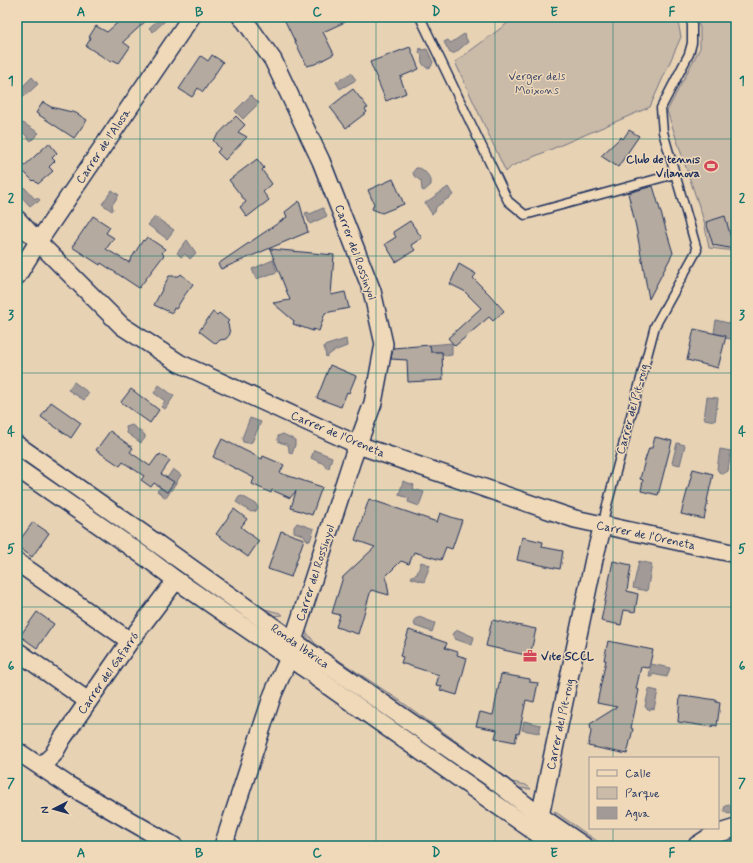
<svg xmlns="http://www.w3.org/2000/svg" width="753" height="863" viewBox="0 0 753 863" font-family="Mynerve,sans-serif">
<style>
.green{fill:#cabaa8;stroke:#727483}
.water{fill:#a19a96;stroke:#6b6f80}
.building{fill:#b4aa9f;stroke:#1b2f5e}
.lines{fill:none;stroke-linecap:round;stroke-linejoin:round}
.lane-casing{stroke:#1b2f5e;stroke-width:11}
.street-casing{stroke:#1b2f5e;stroke-width:20}
.lane{stroke:#f0d9b8;stroke-width:8}
.street{stroke:#f0d9b8;stroke-width:17}
.grid{fill:none;stroke:#0f766e;stroke-width:1;stroke-opacity:0.55}
.labels{text-anchor:middle;stroke-width:3;stroke-linejoin:round;paint-order:stroke}
.park-label{font-size:12px;fill:#354469;stroke:#f0d9b8}
.street-label{font-size:12px;fill:#1b2f5e;stroke:#f0d9b8}
.poi-label{font-size:12px;font-weight:bold;fill:#1b2f5e;stroke:#f0d9b8;text-anchor:end}
.neatline{fill:none;stroke:#0f766e;stroke-width:1.5}
.grid-label{font-size:13px;text-anchor:middle;font-weight:bold;fill:#0f766e}
</style>
<rect width="100%" height="100%" fill="#e7d2b4"/>
<filter id="ink" filterUnits="userSpaceOnUse"><feTurbulence type="fractalNoise" baseFrequency=".025" numOctaves="2"/><feDisplacementMap in="SourceGraphic" scale="8" xChannelSelector="R" yChannelSelector="G"/><feConvolveMatrix kernelMatrix="1 2 1 2 8 2 1 2 1" color-interpolation-filters="sRGB"/></filter>
<g filter="url(#ink)">
<g class="green">
<path d="M516 17H677L681 37 650 107 512 166 506 172 455 62Z"/>
<path d="M696 17H736V251L709 248 704 221 667 111 700 48V28Z"/>
<path d="M17 433 161 535 157 538 17 438Z"/>
<path d="M17 456 149 549 147 552 17 460Z"/>
<path d="M170 542 265 609 280 613 283 615 274 616 266 613 168 545Z"/>
<path d="M305 630 314 642 327 653 325 656C316 648 307 643 305 630Z"/>
<path d="M337 659 399 700 492 767 489 770 335 662Z"/>
<path d="M329 673 482 781 480 784 326 677Z"/>
<path d="M502 774 512 782 526 785 531 789 515 788 500 777Z"/>
<path d="M554 811 604 846H597L556 816Z"/>
</g>
<g class="water">
<path d="M161 17H169L153 32 149 28Z"/>
<path d="M464 34 468 42 455 53H450L444 42 448 40 451 43Z"/>
<path d="M420 48 422 50 427 49 433 62 431 67 427 68C421 64 421 60 422 55L419 53Z"/>
<path d="M351 73 356 80 340 89 336 82Z"/>
<path d="M32 77 38 84 25 96 20 95 19 90Z"/>
<path d="M251 95 259 103 243 119 235 111Z"/>
<path d="M23 123 39 133 31 141 18 127Z"/>
<path d="M416 168C423 167 428 175 431 180V185L424 191 422 190 421 181 414 176 413 172Z"/>
<path d="M24 187 35 199 37 197 40 200 37 203 35 202 30 206 18 193Z"/>
<path d="M448 187 453 195 436 207 435 212 432 214 425 203Z"/>
<path d="M112 190 119 195 112 205 113 209 112 211 102 204Z"/>
<path d="M323 208 327 216 310 224 305 213 308 212 310 214Z"/>
<path d="M155 217 174 230 167 239 148 225Z"/>
<path d="M187 240 196 253 190 259 185 254 181 257 177 253Z"/>
<path d="M273 260 277 272 256 279 252 269Z"/>
<path d="M716 320 736 325V340L725 338V336L714 333Z"/>
<path d="M346 339 347 346 334 351 326 357 324 346Z"/>
<path d="M452 343V355L445 356 444 354H442V352H431L430 345Z"/>
<path d="M74 382 89 393 84 400 68 390Z"/>
<path d="M159 385 174 396 165 409 161 407 165 401 154 393Z"/>
<path d="M707 397 718 398 715 421 704 419Z"/>
<path d="M250 418 261 422 252 442 248 443 243 442 242 438Z"/>
<path d="M132 425 145 435V438L141 443 127 433 126 427Z"/>
<path d="M283 434 295 440V445L292 454 289 452C289 440 284 446 278 441V436Z"/>
<path d="M677 443 685 445 680 465 672 463Z"/>
<path d="M720 449 731 451 728 471 723 474 719 472 717 469Z"/>
<path d="M314 450 332 457 329 468H326L324 464 311 458Z"/>
<path d="M173 469 181 475 166 498 157 491 160 488 167 492 173 483 167 478Z"/>
<path d="M403 481 414 485 413 489 424 492 419 506 408 502 409 498 399 495Z"/>
<path d="M242 496 256 504 258 508 256 511 251 512 236 502 239 497Z"/>
<path d="M297 523 314 529 310 541 307 540 303 535 294 532V527Z"/>
<path d="M639 561 652 564 647 591 633 588Z"/>
<path d="M421 562 430 565 424 582 411 578 412 576 417 574Z"/>
<path d="M419 617 435 623 432 632 415 626 414 620Z"/>
<path d="M458 630 474 637 472 645 455 639 452 634Z"/>
<path d="M651 664 670 668 667 677 652 674V677H649Z"/>
<path d="M649 689 658 691 654 709 652 708 650 710 645 707Z"/>
<path d="M524 721 541 725 539 733 522 730Z"/>
<path d="M736 798V811L730 814 726 813 724 810 725 806 732 804Z"/>
</g>
<g class="building">
<path d="M124 17H150L123 42 130 47 119 63 113 60 111 62 86 46 91 38 89 37 96 26 107 32Z"/>
<path d="M283 17H356L323 32 334 54 315 64 307 66Z"/>
<path d="M410 47 419 69 400 77 406 93 386 101 370 62Z"/>
<path d="M212 55 223 62 203 92 198 88 192 97 179 89 201 56 208 61Z"/>
<path d="M353 89 368 108 365 109 367 112 346 128 330 107Z"/>
<path d="M43 102 51 107 76 113 87 120 74 138 36 113Z"/>
<path d="M236 116 245 125 238 132 247 137 225 160 217 152 220 149 213 140Z"/>
<path d="M629 130 639 136 618 167 601 156 621 137 623 139Z"/>
<path d="M49 143 57 153 52 158 55 161 49 167 53 171 38 184 34 180 33 181 21 169Z"/>
<path d="M257 159 264 168 262 170 272 184 263 192 269 200 247 217 240 207 246 202 229 180Z"/>
<path d="M393 179 404 204 382 213 372 209 374 204 368 190Z"/>
<path d="M653 186 673 253 649 299 636 227 628 193Z"/>
<path d="M299 201 308 232 221 269 218 264 287 217 285 212Z"/>
<path d="M93 216 110 227 106 233 114 238 106 249 128 262H129L143 240 144 241 147 237 165 249 162 253 164 255 139 288 101 263 100 265 72 247Z"/>
<path d="M725 216 734 249 713 245 706 222Z"/>
<path d="M410 221 422 238 411 245 415 250 396 262 385 244 396 237 393 232Z"/>
<path d="M270 249 334 255 331 295 345 292 349 308 325 313 319 331 313 329V331L293 324 294 321 273 303 290 300Z"/>
<path d="M459 264 476 274 473 278 489 294 504 311 493 321 489 317 455 346 448 338 481 308 464 291 450 284Z"/>
<path d="M181 274 193 284 184 296 176 309 174 308 172 313 154 305 169 276H179Z"/>
<path d="M213 312 217 315 219 313 229 321 227 323 228 324 230 334 226 339 220 340 216 344 199 331Z"/>
<path d="M694 329 726 336 718 368 687 360Z"/>
<path d="M430 345 431 352H442L443 380 408 382 407 360 391 359 393 348Z"/>
<path d="M330 365 356 376 349 393 347 392 341 407 317 398Z"/>
<path d="M131 389 159 410 150 423 121 402Z"/>
<path d="M51 402 81 423 71 438 41 417Z"/>
<path d="M110 431 133 448 130 452 150 466 158 455 159 456 160 454 170 461 161 474 174 482 167 492 154 483 151 487 141 480 144 476 123 462 120 466 96 450Z"/>
<path d="M655 437 672 441 658 495 641 491 643 480 640 479 645 460 649 448H652Z"/>
<path d="M222 439 262 459 263 456 284 465 280 473 322 487 312 515 291 508 296 491 290 498 272 490 271 493 252 484 254 478 213 457Z"/>
<path d="M693 469 713 474 707 501H708L704 519 681 514Z"/>
<path d="M369 499 437 522 440 513 454 518 462 520 452 549 446 547 441 560 414 552 409 564 401 561 386 576 389 595 371 590 358 634 336 627 340 615 332 613 343 577 375 547 355 540Z"/>
<path d="M234 509 247 519 241 527 259 541 248 557 216 534Z"/>
<path d="M33 522 49 533 32 557 17 546V544Z"/>
<path d="M281 531 304 539 291 577 268 569Z"/>
<path d="M522 537 543 542 542 547 563 551 560 569 517 560Z"/>
<path d="M613 561 631 565 627 591 638 594 635 612 624 610 621 625 601 621Z"/>
<path d="M37 612 54 624 37 648 20 636Z"/>
<path d="M492 620 536 629 530 656 486 646Z"/>
<path d="M409 630 447 643 445 648 458 652 457 655 467 658 457 695 440 690 442 686 436 685 439 675 401 663 403 657 400 656Z"/>
<path d="M608 641 653 650 649 668 641 667 636 689 639 690 631 728 633 729 627 754 588 746 591 732 590 724 617 707 597 703 606 660H604Z"/>
<path d="M501 674 530 679V682L538 683 534 702 526 700 519 734 517 733 515 742 495 738 497 730 476 726 480 712 493 715Z"/>
<path d="M680 696 690 697V696L716 700V702L720 703 717 726 713 725 712 727 678 722Z"/>
</g>
<g class="lines">
<g class="lane-casing">
<g id="lane">
<path d="M420 17 508 201 525 215 675 174"/>
<path d="M603 525 606 509 655 326 697 250 663 132 661 108 689 54 692 43V25L690 17"/>
</g>
</g>
<g class="street-casing">
<g id="street">
<path d="M241 17 245 21 273 60 321 161 372 291 384 344 373 403 352 460 293 641"/>
<path d="M17 219 38 242 122 326 179 363 358 445 575 519 736 554"/>
<path d="M17 276 38 242 191 17"/>
<path d="M17 445 159 545 293 641 491 778 540 816 584 846"/>
<path d="M17 468 148 559 176 580 313 674 317 678 555 846"/>
<path d="M17 562 130 641"/>
<path d="M17 651 88 701"/>
<path d="M17 751 68 785 174 846"/>
<path d="M41 766 53 755 62 739 130 641 176 580"/>
<path d="M540 816 594 559 603 525"/>
<path d="M223 846 273 694 289 658"/>
<path d="M696 846 713 835 736 828"/>
</g>
</g>
<use href="#lane" class="lane"/>
<use href="#street" class="street"/>
</g>
</g>
<path class="grid" d="M140 17V846M258 17V846M376 17V846M495 17V846M613 17V758M17 139H736M17 256H736M17 373H736M17 490H736M17 607H736M17 724H736M613 828V846"/>
<defs>
<g id="stadium-bare" transform="scale(1.08)"><path d="M0-5a6.5 5 0 1 0 0 10a6.5 5 0 1 0 0-10ZM-3.5-1.8h7v3.6h-7Z" fill="#d1495b" stroke="#f0d9b8" stroke-width="2.5" paint-order="stroke"/></g>
<g id="office-bare" transform="scale(1.08)"><path d="M-6-3h4V-5.5h4V-3h4V5H-6ZM-1-4.5V-3h2v-1.5ZM-6 0V1H6V0Z" fill="#d1495b" stroke="#f0d9b8" stroke-width="2.5" paint-order="stroke"/></g>
</defs>
<g fill-rule="evenodd">
<use href="#stadium-bare" x="711" y="166"/>
<use href="#office-bare" x="530" y="656"/>
</g>
<g class="labels">
<g class="park-label">
<text x="537" y="80">Verger dels<tspan x="537" dy="14">Moixons</tspan></text>
</g>
<g class="street-label">
<text transform="translate(103 146) rotate(-56)" y="4">Carrer de l'Alosa</text>
<text transform="translate(356 252) rotate(70)" y="4">Carrer del Rossinyol</text>
<text transform="translate(632 409) rotate(-75)" y="4">Carrer del Pit-roig</text>
<text transform="translate(338 434) rotate(23)" y="4">Carrer de l'Oreneta</text>
<text transform="translate(646 535) rotate(12)" y="4">Carrer de l'Oreneta</text>
<text transform="translate(315 573) rotate(-72)" y="4">Carrer del Rossinyol</text>
<text transform="translate(300 646) rotate(35)" y="4">Ronda Ibèrica</text>
<text transform="translate(108 673) rotate(-55)" y="4">Carrer del Gafarró</text>
<text transform="translate(560 724) rotate(-78)" y="4">Carrer del Pit-roig</text>
</g>
<g class="poi-label">
<text x="700" y="163">Club de tennis<tspan x="700" dy="14">Vilanova</tspan></text>
<text x="541" y="660" text-anchor="start">Vite SCCL</text>
</g>
</g>
<rect width="753" height="863" fill="none" stroke="#f0d9b8" stroke-width="44"/>
<rect x="589" y="757" width="130" height="72" fill="#f0d9b8" stroke="#9b9594"/>
<rect x="597" y="770" width="20" height="6" fill="#f0d9b8" stroke="#9b9594"/>
<text x="625" y="777" font-size="12" fill="#1b2f5e">Calle</text>
<rect x="597" y="787" width="20" height="12" fill="#cabaa8" stroke="#9b9594"/>
<text x="625" y="797" font-size="12" fill="#1b2f5e">Parque</text>
<rect x="597" y="807" width="20" height="12" fill="#a19a96" stroke="#9b9594"/>
<text x="625" y="817" font-size="12" fill="#1b2f5e">Agua</text>
<g transform="translate(54 809) rotate(264)" stroke="#f0d9b8" stroke-width="3" paint-order="stroke">
<path d="M0-3L7 15L0 10L-7 15Z" fill="#1b2f5e"/>
<text y="-6" font-size="11" font-weight="bold" text-anchor="middle" fill="#1b2f5e">N</text>
</g>
<rect x="22" y="22" width="709" height="819" class="neatline"/>
<g class="grid-label">
<text x="81" y="16">A</text>
<text x="199" y="16">B</text>
<text x="317" y="16">C</text>
<text x="436" y="16">D</text>
<text x="554" y="16">E</text>
<text x="672" y="16">F</text>
<text x="11" y="85">1</text>
<text x="742" y="85">1</text>
<text x="11" y="202">2</text>
<text x="742" y="202">2</text>
<text x="11" y="319">3</text>
<text x="742" y="319">3</text>
<text x="11" y="436">4</text>
<text x="742" y="436">4</text>
<text x="11" y="553">5</text>
<text x="742" y="553">5</text>
<text x="11" y="670">6</text>
<text x="742" y="670">6</text>
<text x="11" y="787">7</text>
<text x="742" y="787">7</text>
<text x="81" y="857">A</text>
<text x="199" y="857">B</text>
<text x="317" y="857">C</text>
<text x="436" y="857">D</text>
<text x="554" y="857">E</text>
<text x="672" y="857">F</text>
</g>
</svg>
